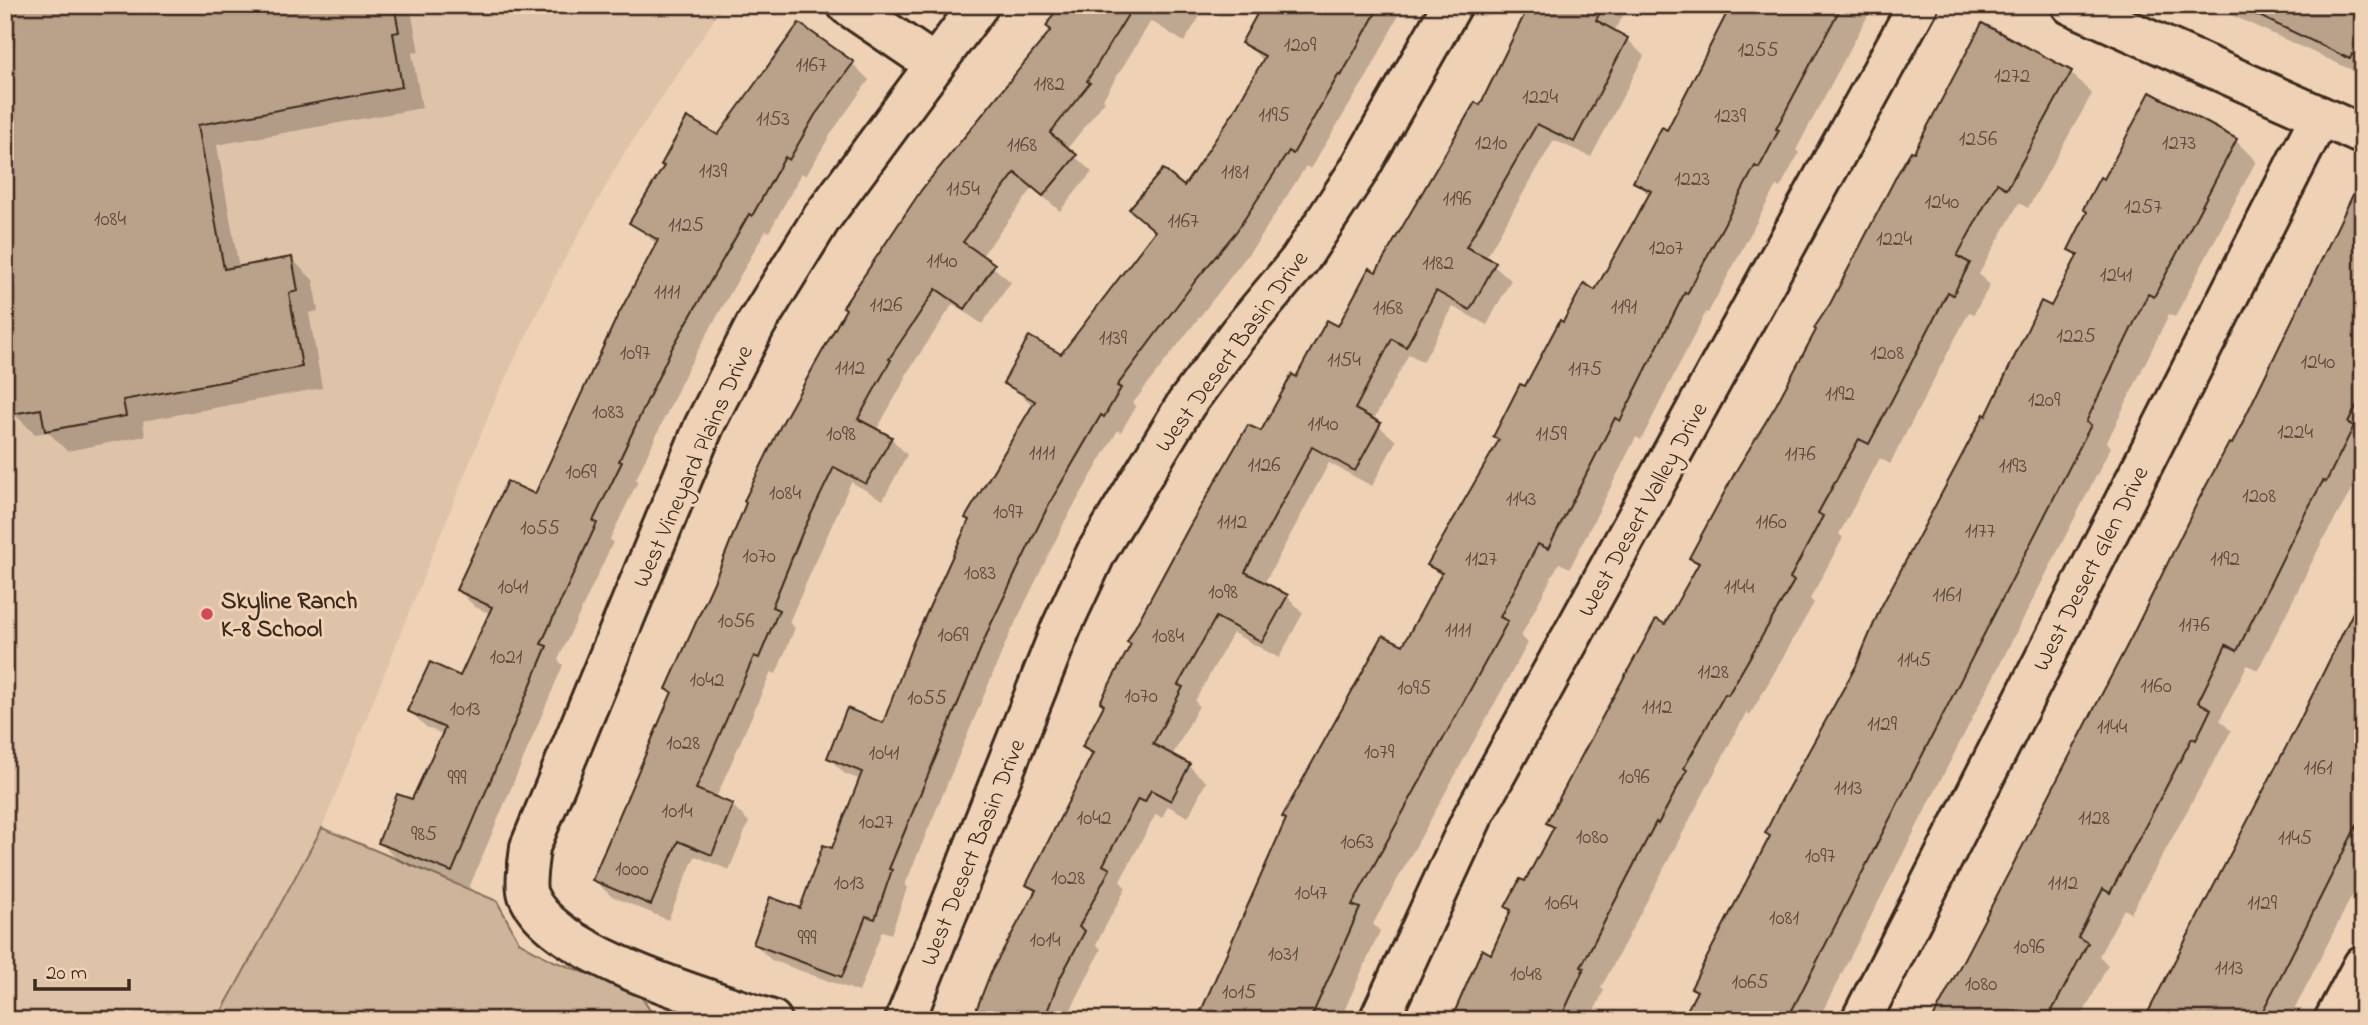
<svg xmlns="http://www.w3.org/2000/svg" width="2368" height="1025" viewBox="0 0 2368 1025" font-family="'Indie Flower',sans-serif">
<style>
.built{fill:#dfc3a9}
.green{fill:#ceb49a;stroke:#846f5c;stroke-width:2}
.shadow{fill:#0003}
.building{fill:#baa18a;stroke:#3b2a1e;stroke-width:2}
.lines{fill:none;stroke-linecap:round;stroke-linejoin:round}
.minor-casing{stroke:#3b2a1e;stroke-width:44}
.minor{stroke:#efd2b6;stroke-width:38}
.poi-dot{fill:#d1495b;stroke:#efd2b6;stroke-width:2.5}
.labels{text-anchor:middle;stroke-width:6;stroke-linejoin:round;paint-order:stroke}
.number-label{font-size:21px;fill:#5b4839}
.street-label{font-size:24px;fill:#3b2a1e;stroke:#efd2b6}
.poi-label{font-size:24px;font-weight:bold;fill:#3b2a1e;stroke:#efd2b6;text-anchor:start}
</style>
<rect width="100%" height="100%" fill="#efd2b6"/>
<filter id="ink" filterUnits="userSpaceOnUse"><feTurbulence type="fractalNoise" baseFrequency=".0143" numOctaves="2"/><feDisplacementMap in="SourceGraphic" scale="14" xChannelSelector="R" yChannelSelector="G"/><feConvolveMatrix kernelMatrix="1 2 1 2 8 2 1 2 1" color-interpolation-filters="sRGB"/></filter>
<g filter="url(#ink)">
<path class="built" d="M5 5H724L625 152 557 273 495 400 322 828 217 1020H5Z"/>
<path class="green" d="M322 828 497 901 519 942 551 960 639 993 653 1015 652 1020H217Z"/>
<g class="shadow">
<path d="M5 5H410L419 52 412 53 422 108 217 145 239 268 292 259 313 280 318 311 309 313 322 388 143 421 145 436 67 451 48 432 35 434 14 414Z"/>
<path d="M1061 5H1207L1184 42 1151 21 1103 99 1105 101 1067 149 1092 172 1060 211 1033 188 981 257 1011 282 982 324 953 304 905 376 906 378 876 431 891 438 907 455 883 500 851 482 789 622 795 628 776 674 771 672 716 798 732 805 749 822 729 870 695 856 668 920 611 896 594 880 673 693 668 688 1053 31Z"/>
<path d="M1304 5H1404L1369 73 1310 169 1306 166 1256 244 1133 403 1136 406 1121 432 1118 430 1065 521 1007 640 905 885 907 888 891 934 882 931 859 992 771 960 755 944 801 911 833 850 861 780 845 774 829 758 884 725 1034 406 1005 382 1062 357 1156 233 1131 209 1185 189 1234 114 1264 61 1243 42Z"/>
<path d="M1531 5H1629L1614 32 1627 39 1644 56 1591 157 1554 140 1485 259 1511 280 1487 325 1453 307 1423 362 1409 354 1373 421 1396 441 1372 486 1329 463 1264 584 1287 596 1303 613 1279 658 1233 633 1195 701 1199 706 1172 756 1189 766 1206 782 1188 817 1168 806 1162 818 1156 814 1120 881 1126 888 1096 944 1101 949 1066 1020H984L977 1013 1036 893 1028 885 1094 757 1084 747 1261 434 1297 379 1377 274 1481 108Z"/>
<path d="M1733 5 1873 6 1796 150 1799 153 1780 188 1776 186 1708 313 1706 312 1641 440 1636 437 1570 568 1559 563 1521 636 1528 643 1373 924 1380 931 1340 1020H1199L1442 577 1429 565 1500 442 1495 436 1564 325 1596 292 1650 196 1635 181 1668 132Z"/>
<path d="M2209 5H2363V75Z"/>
<path d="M1983 25 2071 73 2092 94 2028 208 2019 203 1979 274 1990 285 1974 314 1969 312 1890 464 1880 458 1839 534 1843 538 1810 599 1814 603 1750 715 1746 713 1601 988 1604 990 1590 1020H1453L1492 956 1513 912 1507 906 1525 884 1555 829 1548 823 1699 566 1691 558 1915 155Z"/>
<path d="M852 63 869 80 832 132 806 176 802 173 769 232 766 230 688 368 636 479 638 481 610 539 613 542 558 660 563 665 469 888 397 860 380 842 412 801 444 735 426 727 409 710 461 679 491 614 475 607 458 590 535 496 658 245 632 223 719 137Z"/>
<path d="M2236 141 2256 161 2175 317 2169 314 2107 442 2111 447 1818 1020H1684L1772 838 1767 833 1987 418 2052 308 2078 257 2070 249 2105 181Z"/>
<path d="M2363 190V470L2322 542 2258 670 2247 665 2220 720 2231 731 2131 913 2124 909 2099 956 2108 965 2080 1020H1938Z"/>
<path d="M2363 596V874L2289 1020H2147Z"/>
</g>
<g class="building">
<path d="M5 5H394L399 32 393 33 402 87 198 125 224 269 292 257 298 291 289 293 302 367 123 400 126 416 45 431 41 409 12 414 5 376Z"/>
<path d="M1059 5H1134L1087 81 1090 83 1050 133 1077 155 1043 196 1015 173 963 242 995 264 965 309 936 289 889 359 891 360 858 419 892 437 866 484 834 467 803 531 772 607 779 610 759 658 754 656 696 789 733 804 712 855 678 841 651 905 592 880 672 692 666 689 714 582 746 503 744 501 781 425 846 309 843 307 922 189 1051 30 1046 26Z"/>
<path d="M1262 5H1380L1341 76 1339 74 1293 154 1289 151 1236 232 1196 280 1117 386 1121 388 1104 417 1101 415 1049 504 991 624 889 869 892 870 875 919 866 916 842 977 753 944 770 897 800 908 823 845 832 848 862 772 827 758 847 708 883 723 913 643 969 520 965 518 1035 401 1003 383 1029 336 1061 354 1155 231 1129 209 1163 169 1184 186 1233 113 1265 56 1241 43Z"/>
<path d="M1529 5H1604L1596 20 1628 38 1574 142 1537 124 1466 247 1496 262 1470 310 1436 291 1406 347 1392 339 1355 409 1381 423 1355 471 1312 447 1245 572 1288 595 1262 642 1216 617 1178 685 1183 687 1153 744 1190 764 1171 801 1151 790 1145 802 1138 799 1103 865 1110 869 1079 927 1085 931 1059 980 1044 1020H992L975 1013 991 972 1036 890 1026 885 1093 753 1082 747 1104 705 1100 702 1131 644 1127 642 1189 527 1248 425 1261 431 1292 374 1296 377 1327 320 1338 326 1369 268 1376 272 1475 102 1480 105Z"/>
<path d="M1731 5H1842L1776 129 1779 130 1759 168 1755 166 1687 294 1685 292 1620 421 1615 418 1548 549 1538 544 1500 617 1508 621 1352 905 1360 908 1310 1020H1197L1286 819 1282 817 1383 635 1403 645 1442 573 1427 565 1499 440 1493 437 1520 384 1525 386 1560 320 1563 322 1584 283 1595 290 1651 191 1633 182 1662 127 1667 130Z"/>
<path d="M2236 5H2363V59L2352 54 2350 59Z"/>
<path d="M799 23 854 62 815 115 789 160 785 157 752 216 749 214 671 350 619 461 622 462 593 521 597 523 541 644 547 646 452 872 378 843 397 794 412 799 445 728 407 711 430 662 460 676 492 607 456 590 507 481 535 494 616 319 658 240 629 223 664 166 661 165 687 117 718 135Z"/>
<path d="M1982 23 2072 71 2007 189 1997 183 1957 256 1970 263 1953 295 1948 292 1869 444 1859 439 1818 513 1823 516 1790 578 1794 581 1728 695 1725 694 1684 768 1687 770 1658 824 1656 822 1581 967 1584 968 1560 1020H1451L1482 949 1491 954 1511 910 1505 907 1520 879 1525 881 1554 827 1546 823 1605 712 1656 619 1665 624 1699 563 1689 558 1737 469 1776 405 1816 330 1814 328 1830 304 1898 173 1911 151 1914 152Z"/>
<path d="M2150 92 2237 139 2154 297 2148 294 2086 422 2091 425 1787 1020H1682L1697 991 1691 988 1770 836 1765 833 1781 801 1856 666 1880 609 1984 414 1986 416 2041 301 2051 306 2078 254 2068 250 2087 212 2083 209 2100 177 2104 179Z"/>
<path d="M2363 174V393L2348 423 2354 426 2326 482 2323 481 2301 521 2237 651 2226 645 2198 702 2211 709 2196 740 2192 738 2110 893 2103 889 2078 937 2088 943 2047 1020H1932L2131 638 2199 499 2229 443 2232 444Z"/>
<path d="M2363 592V813L2288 962 2258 1020H2144L2298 724Z"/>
</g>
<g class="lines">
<g class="minor-casing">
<g id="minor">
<path d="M847 5 934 64"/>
<path d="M2071 5 2363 135"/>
<path d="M772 1020C712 1000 552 956 528 895 524 883 529 860 530 847L704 426 756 324 821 219 979 5"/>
<path d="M905 1020 1061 628 1096 553 1186 404 1238 334 1299 261 1358 171 1452 5"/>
<path d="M1379 1020 1473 816 1918 5"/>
<path d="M1861 1020 2320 116"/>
<path d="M2334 1020 2363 965"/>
</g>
</g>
<use href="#minor" class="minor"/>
</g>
</g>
<circle class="poi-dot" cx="207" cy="614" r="7"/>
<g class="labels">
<g class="number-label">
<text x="1300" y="51">1209</text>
<text x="1758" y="56">1255</text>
<text x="811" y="71">1167</text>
<text x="2012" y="82">1272</text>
<text x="1049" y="90">1182</text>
<text x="1540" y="103">1224</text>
<text x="1274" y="121">1195</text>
<text x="1730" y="122">1239</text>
<text x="773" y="125">1153</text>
<text x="1978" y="145">1256</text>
<text x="1491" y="149">1210</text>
<text x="2179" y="149">1273</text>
<text x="1022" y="151">1168</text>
<text x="713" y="177">1139</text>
<text x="1235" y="178">1181</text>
<text x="1692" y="185">1223</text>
<text x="963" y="195">1154</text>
<text x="1457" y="205">1196</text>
<text x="1942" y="208">1240</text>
<text x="2143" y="213">1257</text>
<text x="110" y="225">1084</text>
<text x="1183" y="227">1167</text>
<text x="686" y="231">1125</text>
<text x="1894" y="245">1224</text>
<text x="1666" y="254">1207</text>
<text x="942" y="267">1140</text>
<text x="1438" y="269">1182</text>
<text x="2116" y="281">1241</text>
<text x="667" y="298">1111</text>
<text x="886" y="311">1126</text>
<text x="1624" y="313">1191</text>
<text x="1388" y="314">1168</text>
<text x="2076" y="342">1225</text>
<text x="1113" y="344">1139</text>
<text x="635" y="359">1097</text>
<text x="1887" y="359">1208</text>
<text x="1344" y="366">1154</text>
<text x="2318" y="368">1240</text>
<text x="850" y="374">1112</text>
<text x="1585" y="375">1175</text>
<text x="1840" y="400">1192</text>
<text x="2044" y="406">1209</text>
<text x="608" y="418">1083</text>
<text x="1323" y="430">1140</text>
<text x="2295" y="438">1224</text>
<text x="841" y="440">1098</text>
<text x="1551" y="440">1159</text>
<text x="1042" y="459">1111</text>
<text x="1800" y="460">1176</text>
<text x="1264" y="471">1126</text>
<text x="2013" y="472">1193</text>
<text x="581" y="478">1069</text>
<text x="785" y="499">1084</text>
<text x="2259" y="502">1208</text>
<text x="1521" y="505">1143</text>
<text x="1008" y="518">1097</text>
<text x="1232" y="528">1112</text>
<text x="1771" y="528">1160</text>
<text x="540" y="534">1055</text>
<text x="1980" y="537">1177</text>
<text x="759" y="562">1070</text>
<text x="1481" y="565">1127</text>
<text x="2225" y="565">1192</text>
<text x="980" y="579">1083</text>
<text x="513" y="593">1041</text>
<text x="1739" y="593">1144</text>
<text x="1223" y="598">1098</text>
<text x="1947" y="601">1161</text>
<text x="736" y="627">1056</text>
<text x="2194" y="631">1176</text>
<text x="1458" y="636">1111</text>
<text x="953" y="641">1069</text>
<text x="1168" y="642">1084</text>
<text x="506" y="663">1021</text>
<text x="1914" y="666">1145</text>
<text x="1713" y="678">1128</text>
<text x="707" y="686">1042</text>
<text x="2156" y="692">1160</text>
<text x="1414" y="694">1095</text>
<text x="1141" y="702">1070</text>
<text x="927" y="704">1055</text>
<text x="1657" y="713">1112</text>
<text x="465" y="715">1013</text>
<text x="1882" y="730">1129</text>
<text x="2112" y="733">1144</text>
<text x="683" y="749">1028</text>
<text x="1379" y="758">1079</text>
<text x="884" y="759">1041</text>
<text x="2318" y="774">1161</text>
<text x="1634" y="783">1096</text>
<text x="457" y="784">999</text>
<text x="1848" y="794">1113</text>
<text x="677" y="817">1014</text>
<text x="1094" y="824">1042</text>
<text x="2094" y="824">1128</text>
<text x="876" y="828">1027</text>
<text x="424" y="840">985</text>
<text x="1592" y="843">1080</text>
<text x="2295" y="844">1145</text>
<text x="1357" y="848">1063</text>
<text x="1820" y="862">1097</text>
<text x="632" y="875">1000</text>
<text x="1068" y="884">1028</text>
<text x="849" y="889">1013</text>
<text x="2063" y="889">1112</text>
<text x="1311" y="899">1047</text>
<text x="1561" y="909">1064</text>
<text x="2262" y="909">1129</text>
<text x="1784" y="924">1081</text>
<text x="807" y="944">999</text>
<text x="1045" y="946">1014</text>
<text x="2029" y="953">1096</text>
<text x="1283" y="960">1031</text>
<text x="2229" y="974">1113</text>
<text x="1526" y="980">1048</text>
<text x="1750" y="988">1065</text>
<text x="1981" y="990">1080</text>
<text x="1239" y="998">1015</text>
</g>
<g class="street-label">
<text transform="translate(1231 351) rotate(-54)" y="8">West Desert Basin Drive</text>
<text transform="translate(692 466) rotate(-66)" y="8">West Vineyard Plains Drive</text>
<text transform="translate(1642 509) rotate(-61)" y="8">West Desert Valley Drive</text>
<text transform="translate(2090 568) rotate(-63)" y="8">West Desert Glen Drive</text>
<text transform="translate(972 852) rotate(-68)" y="8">West Desert Basin Drive</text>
</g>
<g class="poi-label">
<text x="221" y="608">Skyline Ranch<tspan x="221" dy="28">K-8 School</tspan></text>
</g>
</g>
<rect width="2368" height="1025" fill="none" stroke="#efd2b6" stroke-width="28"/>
<rect x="14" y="14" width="2340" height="997" fill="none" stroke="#3b2a1e" stroke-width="2.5" filter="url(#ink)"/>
<path d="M35 979v10h94v-10" fill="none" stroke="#3b2a1e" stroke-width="3.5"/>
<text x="46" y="979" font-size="21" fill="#3b2a1e" stroke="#efd2b6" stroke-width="5" paint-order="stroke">20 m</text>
</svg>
